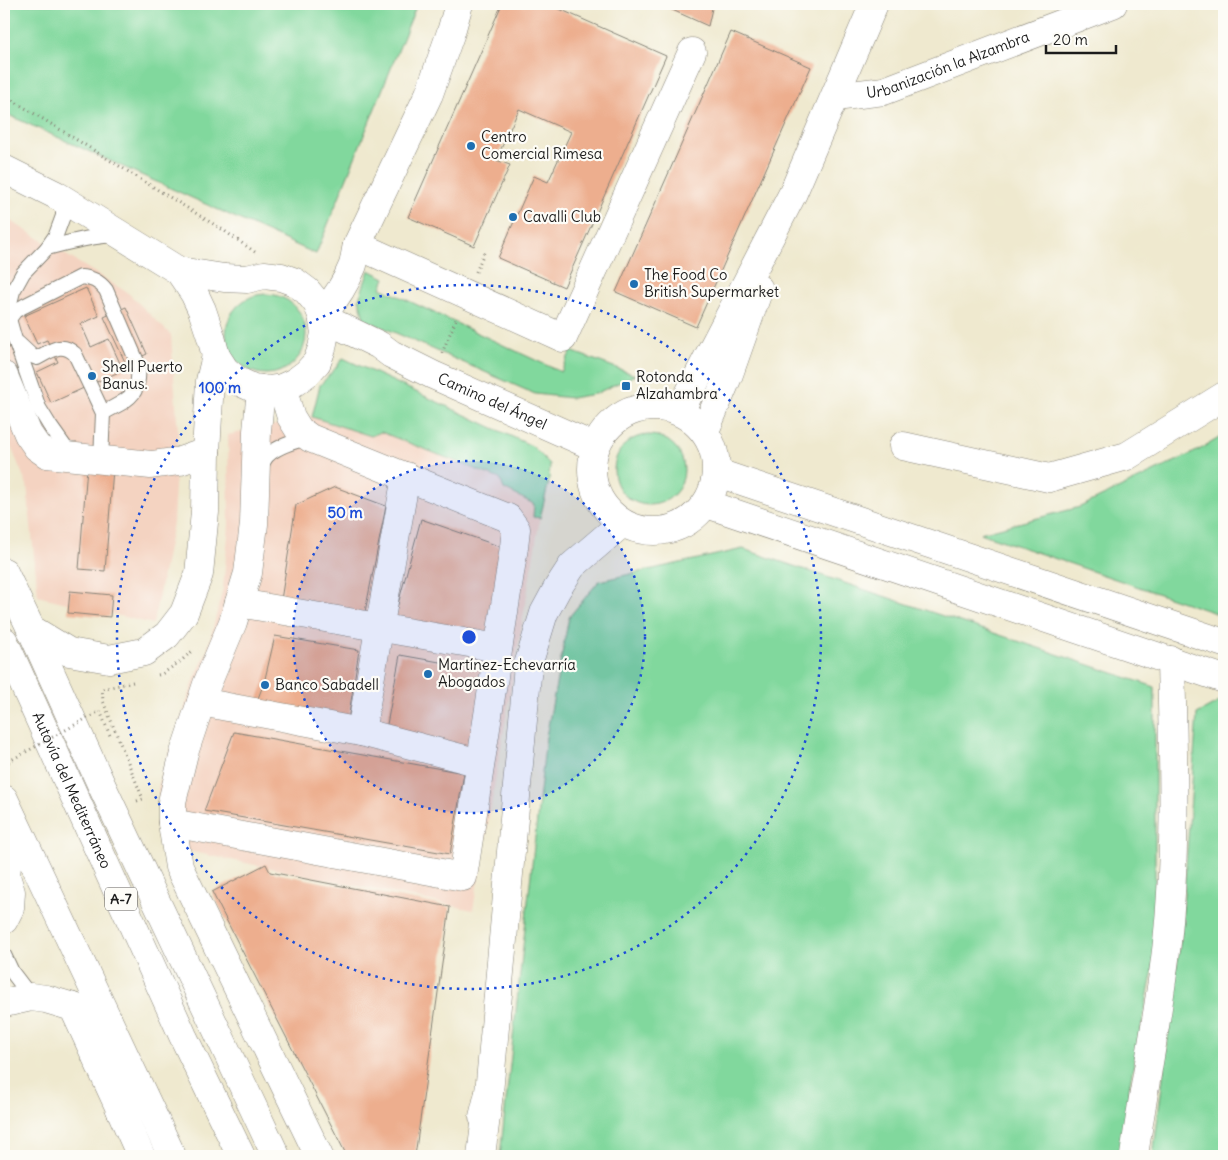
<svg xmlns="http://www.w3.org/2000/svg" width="1228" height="1160" viewBox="0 0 1228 1160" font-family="Delius,sans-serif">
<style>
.built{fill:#f4d3c1}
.green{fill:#81d89d;stroke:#4e7a5c}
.building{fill:#edae8e}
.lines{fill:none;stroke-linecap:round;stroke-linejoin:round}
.lane-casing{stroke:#868276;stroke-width:16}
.street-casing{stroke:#868276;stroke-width:29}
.secondary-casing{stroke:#868276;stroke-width:29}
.primary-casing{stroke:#868276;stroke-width:29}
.highway-casing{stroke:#868276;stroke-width:29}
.path{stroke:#868276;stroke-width:3;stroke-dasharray:1 4;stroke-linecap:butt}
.lane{stroke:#fff;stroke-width:14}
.street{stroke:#fff;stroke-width:28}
.secondary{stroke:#fff;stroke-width:28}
.primary{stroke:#fff;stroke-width:28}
.highway{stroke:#fff;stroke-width:28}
.path-bridge{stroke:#868276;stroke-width:3;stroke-dasharray:1 4;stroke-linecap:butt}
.ring{fill:none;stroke:#1d4ed8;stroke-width:2.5;stroke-dasharray:2.5 5}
.poi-dot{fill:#1f6fb2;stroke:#fdfcf7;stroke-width:2}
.labels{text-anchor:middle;stroke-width:4.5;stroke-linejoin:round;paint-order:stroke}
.shield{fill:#fdfcf7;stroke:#605f5e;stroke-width:1}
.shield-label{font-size:14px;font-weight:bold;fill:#1c1c1c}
.street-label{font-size:15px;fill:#1c1c1c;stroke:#fdfcf7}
.poi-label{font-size:15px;fill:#1c1c1c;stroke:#fdfcf7;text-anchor:start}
.centre{fill:#1d4ed8;stroke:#fdfcf7;stroke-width:2.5}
.ring-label{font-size:15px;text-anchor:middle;font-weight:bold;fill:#1d4ed8;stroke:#fdfcf7;stroke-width:4.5;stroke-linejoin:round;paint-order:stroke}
</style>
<rect width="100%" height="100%" fill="#fdfcf7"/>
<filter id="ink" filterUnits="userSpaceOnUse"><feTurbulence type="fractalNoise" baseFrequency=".02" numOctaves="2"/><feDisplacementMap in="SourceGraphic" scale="10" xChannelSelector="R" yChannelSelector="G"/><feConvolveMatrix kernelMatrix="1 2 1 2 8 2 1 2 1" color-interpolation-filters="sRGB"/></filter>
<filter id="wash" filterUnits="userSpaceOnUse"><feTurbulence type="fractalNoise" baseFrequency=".0096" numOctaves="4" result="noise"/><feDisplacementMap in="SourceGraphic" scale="20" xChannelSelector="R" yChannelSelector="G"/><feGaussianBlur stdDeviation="1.12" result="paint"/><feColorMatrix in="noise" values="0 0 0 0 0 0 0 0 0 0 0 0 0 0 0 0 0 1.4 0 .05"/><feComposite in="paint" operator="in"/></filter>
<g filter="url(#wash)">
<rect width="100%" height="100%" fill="#efe9cf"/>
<g class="built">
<path d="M4 217 128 293 171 335 178 433 173 523 153 624 38 596 27 485 4 430Z"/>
<path d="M312 417 371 436 381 432 500 479 504 489 534 504 533 517 540 518 473 910 164 846 158 787 195 678 207 652 223 588 229 525 228 435Z"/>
</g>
<g class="green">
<path d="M4 4H417L316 254 4 113Z"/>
<path d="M369 270 385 278 381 288 561 372 571 351 635 375 595 394 571 398 535 394 364 319 359 299Z"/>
<circle cx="266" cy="334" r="40"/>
<path d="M343 358 532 446 550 464 549 481 540 518 533 517 534 504 504 489 500 479 381 432 371 436 312 417 320 385 334 370Z"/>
<circle cx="649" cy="470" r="35"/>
<path d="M1224 435V616L980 533 1080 507 1199 450Z"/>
<path d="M743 549 1155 687V960L1130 1083 1121 1156H500L546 737 569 617 599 581Z"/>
<path d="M1221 701 1224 702V1156H1153L1181 934 1197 714Z"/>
</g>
<g id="blocks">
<g class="building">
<path d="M502 4H548L666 56 564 287 498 258 534 176 548 182 571 132 519 109 496 160 510 165 474 246 408 217Z"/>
<path d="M659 4H713L708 26Z"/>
<path d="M731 32 811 67 696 327 616 292Z"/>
<path d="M86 288 99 316 81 324 91 347 109 339 123 370 51 403 37 372 58 362 47 340 37 344 24 316Z"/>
<path d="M126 307 147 354 126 364 104 317Z"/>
<path d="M87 467 113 469 105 571 79 569Z"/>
<path d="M335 487 386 506 364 617 281 600 296 505Z"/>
<path d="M421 519 504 548 487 639 393 623Z"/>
<path d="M70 591 112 595 110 617 68 613Z"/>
<path d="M275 636 359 650 347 727 253 711 264 683Z"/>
<path d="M400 655 485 670 471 750 385 735Z"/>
<path d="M234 732 464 773 450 854 204 811Z"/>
<path d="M266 864 270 872 450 907 415 1156H347L212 892Z"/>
</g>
</g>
</g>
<g filter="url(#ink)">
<use href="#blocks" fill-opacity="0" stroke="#868276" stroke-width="1"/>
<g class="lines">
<g class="lane-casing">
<g id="lane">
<path d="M59 199 63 207V216L56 235 47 248 23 273 13 291 9 307V319L15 340 39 408 50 426 72 457"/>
<path d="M47 248C69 242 92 236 115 235"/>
<path d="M9 319 15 311 24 306 81 277C92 278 99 281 106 290L138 364C141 397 128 399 103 413"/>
<path d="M18 343 32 356 37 358C51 351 61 341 75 354L103 413 101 460"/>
<path d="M260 469C262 464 265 458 268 455 280 445 295 441 309 438"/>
<path d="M4 955 12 972 31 997"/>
</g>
</g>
<g class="street-casing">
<g id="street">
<path d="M459 4 451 32 429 94 357 245 563 338 692 52"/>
<path id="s1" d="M835 97 884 91 1113 4"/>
<path d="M322 315C334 301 346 283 353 265 355 258 355 252 357 245"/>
<path d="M261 389 257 431 254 524 248 573 233 622 207 684 184 753 172 802V823L179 867 319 1156"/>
<path d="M680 411 793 193 874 4"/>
<path d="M705 431 729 374 759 289"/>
<path d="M903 446 1049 478 1127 456 1224 396"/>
<path d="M239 603 498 648"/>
<path d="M201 702 361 732 480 763"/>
<path d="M361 732 406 476"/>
<path d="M172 823 463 877 514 547 516 529 508 518 310 438 299 430 291 417 282 388"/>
</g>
</g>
<g class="secondary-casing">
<g id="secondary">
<path d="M4 169 56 195 179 271 194 293 202 310 211 337 216 356 225 370 238 381 253 388 268 390 282 388 295 382 307 373 317 362 322 348 325 333 322 315 317 303 307 291 295 282 281 277 264 275 247 279 224 278 179 271"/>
<path id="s2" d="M323 318 379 345 391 354 433 375 595 447"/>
<path d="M4 376 28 434 37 447 47 454 151 465 180 461 206 452"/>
<circle cx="654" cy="469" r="62"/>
<path d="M718 473 1224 643"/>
<path d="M707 504 1224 679"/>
<path d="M4 572 31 629 69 652 109 659 144 652 167 635 184 613 199 574 205 512 206 452 210 381 216 356"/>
<path d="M4 1003 31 997 46 999 73 1007"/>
<path d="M1134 1156C1144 1085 1159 1014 1167 942 1177 848 1173 754 1171 660"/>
</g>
</g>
<g class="primary-casing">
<g id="primary">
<path d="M31 629 101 784 276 1156"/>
<path d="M73 1007 120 1109 141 1156"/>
<path d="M483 1117 489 1093 528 665 544 613 557 589 572 566 621 524"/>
</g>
</g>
<g class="highway-casing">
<g id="highway">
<path id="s3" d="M4 641 183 1036 241 1156"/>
<path d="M4 799 172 1156"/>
<path d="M4 920 10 908 11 892 6 876 12 817"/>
<path d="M73 1007 108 1020"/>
<path d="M118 1053 120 1109"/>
<path d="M481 1156 489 1093"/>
</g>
</g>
<g class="path">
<path d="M4 95 223 230 255 252"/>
<path d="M476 272 485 250"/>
<path d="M442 353 457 317"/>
<path d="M158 675 162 674 181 661 192 651"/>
<path d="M133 682 102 689 103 701 143 799 137 801"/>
<path d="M100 711 111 738"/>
</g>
<use href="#lane" class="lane"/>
<use href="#street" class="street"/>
<use href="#secondary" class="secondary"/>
<use href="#primary" class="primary"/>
<use href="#highway" class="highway"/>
<path class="path-bridge" d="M4 764 100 711"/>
</g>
</g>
<circle cx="469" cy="637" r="176" fill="#1d4ed8" fill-opacity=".12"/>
<g class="ring">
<circle cx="469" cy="637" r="176"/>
<circle cx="469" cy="637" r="352"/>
</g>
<g class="poi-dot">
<circle cx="471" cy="146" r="5"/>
<circle cx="513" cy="217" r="5"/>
<circle cx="634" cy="284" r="5"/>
<circle cx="92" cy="376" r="5"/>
<rect x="621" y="381" width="10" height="10" rx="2.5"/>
<circle cx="428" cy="674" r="5"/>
<circle cx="265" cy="685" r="5"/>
</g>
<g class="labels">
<rect class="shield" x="105" y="887.5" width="32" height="23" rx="4"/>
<g class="shield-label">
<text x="121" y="904">A-7</text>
</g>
<g class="street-label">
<text dy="5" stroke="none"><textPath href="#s1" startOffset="118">Urbanización la Alzambra</textPath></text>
<text dy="5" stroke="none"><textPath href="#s2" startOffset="189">Camino del Ángel</textPath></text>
<text dy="5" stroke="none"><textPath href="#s3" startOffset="164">Autovía del Mediterráneo</textPath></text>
</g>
<g class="poi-label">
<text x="481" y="142">Centro<tspan x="481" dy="17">Comercial Rimesa</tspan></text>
<text x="523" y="222">Cavalli Club</text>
<text x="644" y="280">The Food Co<tspan x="644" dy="17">British Supermarket</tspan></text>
<text x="102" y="372">Shell Puerto<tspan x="102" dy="17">Banus.</tspan></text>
<text x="636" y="382">Rotonda<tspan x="636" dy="17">Alzahambra</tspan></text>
<text x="438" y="670">Martínez-Echevarría<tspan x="438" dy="17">Abogados</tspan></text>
<text x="275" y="690">Banco Sabadell</text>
</g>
</g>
<circle cx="469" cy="637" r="8" class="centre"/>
<g class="ring-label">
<text x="220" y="393">100 m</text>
<text x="345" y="518">50 m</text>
</g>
<rect width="1228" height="1160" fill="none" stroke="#fdfcf7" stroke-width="20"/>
<path d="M1046 45v8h70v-8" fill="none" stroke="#1c1c1c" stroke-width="2.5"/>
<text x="1053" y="45" font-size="15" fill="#1c1c1c" stroke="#fdfcf7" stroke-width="4" paint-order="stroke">20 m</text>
</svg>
